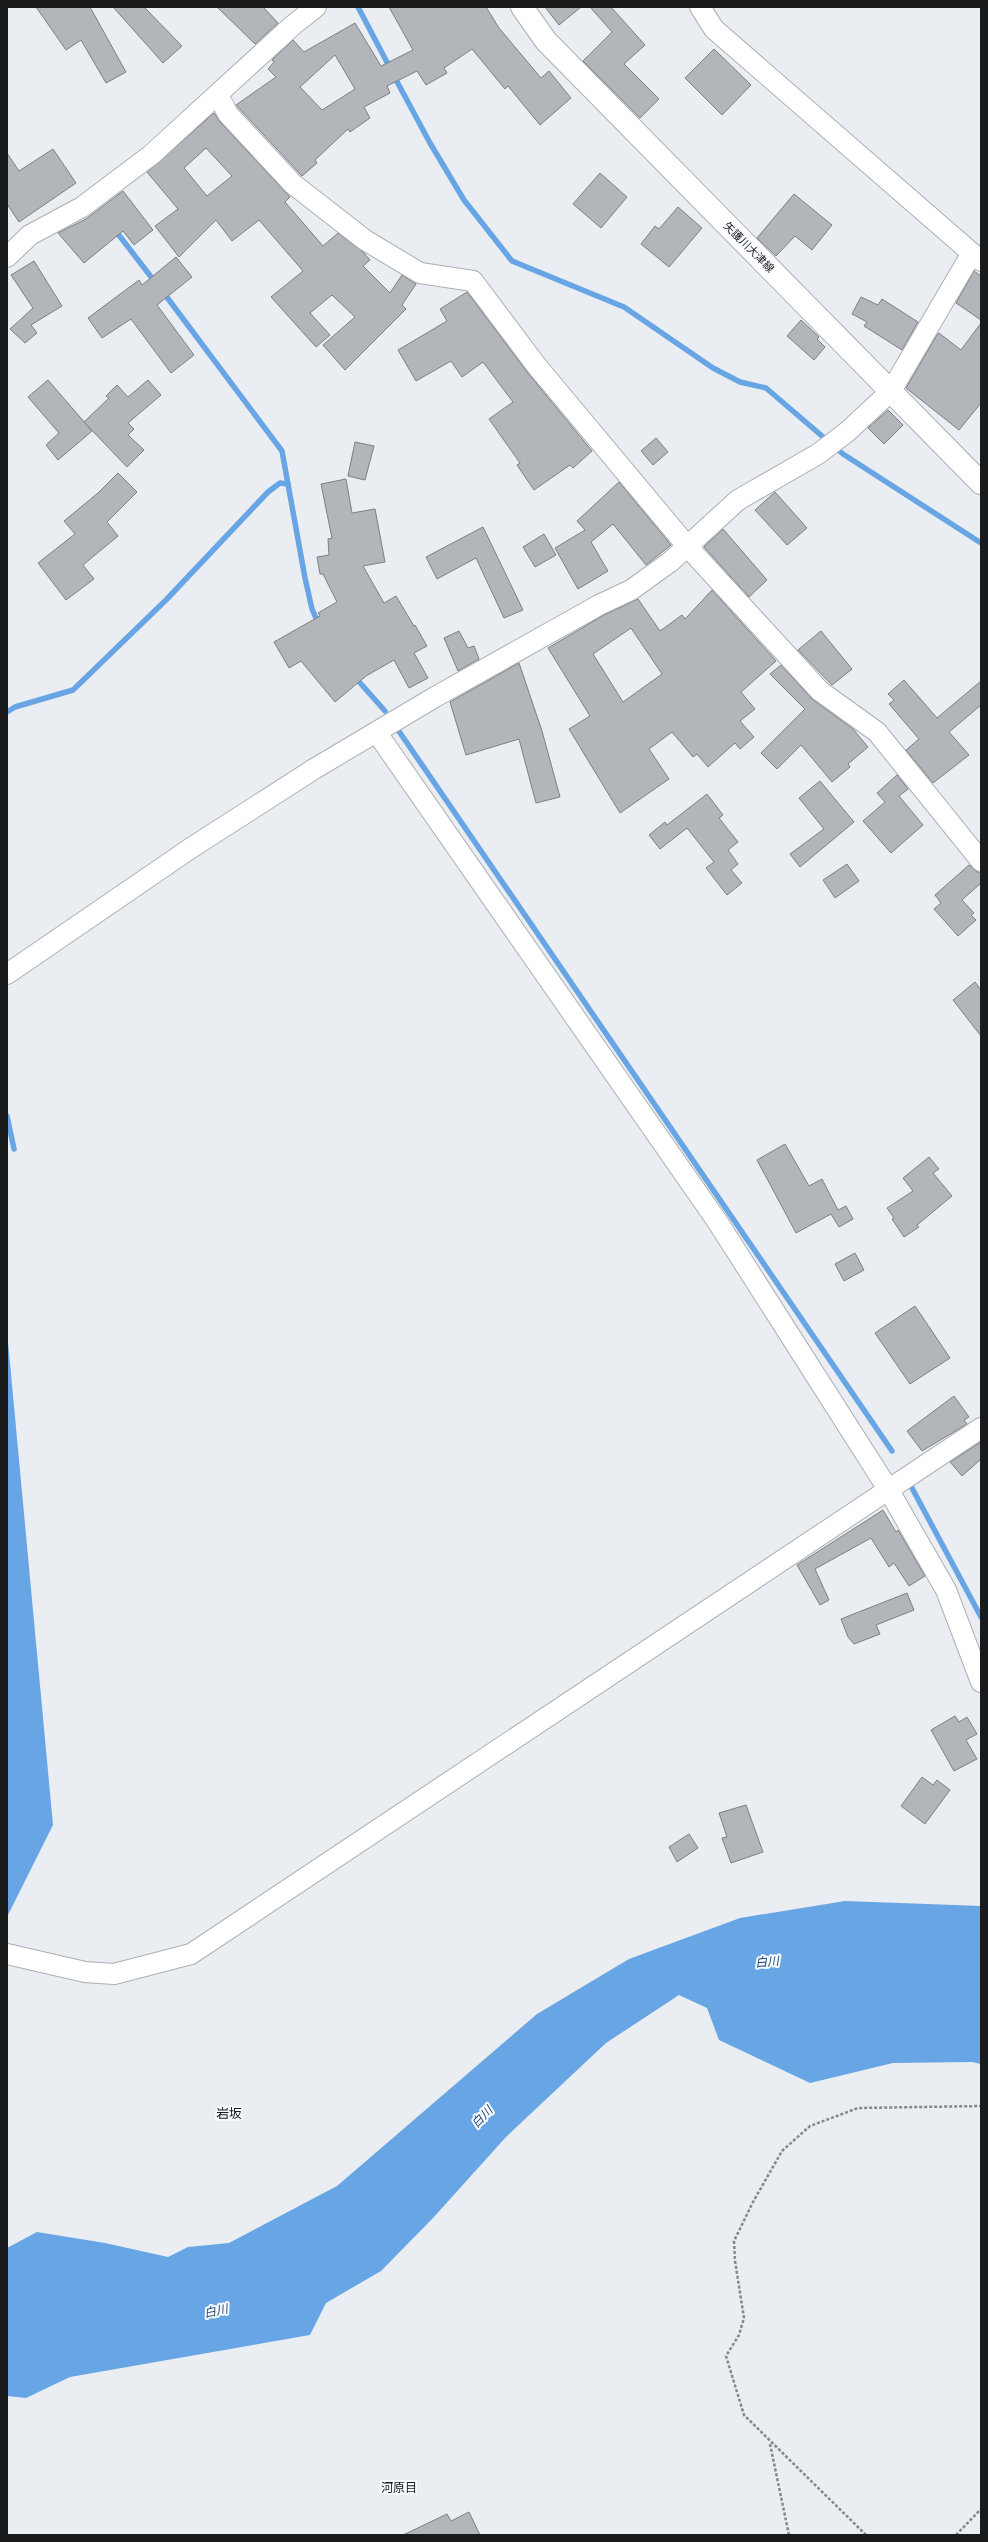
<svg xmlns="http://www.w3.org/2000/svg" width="988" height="2542" viewBox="0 0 988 2542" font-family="Montserrat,'Noto Sans JP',sans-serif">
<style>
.water{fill:#68a5e5}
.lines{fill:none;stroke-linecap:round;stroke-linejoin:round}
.stream{stroke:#68a5e5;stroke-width:5.5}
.building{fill:#b2b5b9;stroke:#7d7f83;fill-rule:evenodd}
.minor-casing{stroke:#acafb3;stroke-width:22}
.secondary-casing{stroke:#acafb3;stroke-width:24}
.path{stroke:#85878a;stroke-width:2.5;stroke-dasharray:3 2;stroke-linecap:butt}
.minor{stroke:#fff;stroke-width:20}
.secondary{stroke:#fff;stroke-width:22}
.labels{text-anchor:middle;stroke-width:4;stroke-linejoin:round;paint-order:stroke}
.street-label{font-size:11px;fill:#191a1b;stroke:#f7fafe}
.water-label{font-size:12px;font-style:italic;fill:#19456f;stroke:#f7fafe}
.neighbourhood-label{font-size:12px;fill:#191a1b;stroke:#f7fafe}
.quarter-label{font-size:13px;fill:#191a1b;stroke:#f7fafe}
</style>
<rect width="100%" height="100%" fill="#eaedf1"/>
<g class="water">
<path d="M7 1331 53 1825 7 1917Z"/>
<path d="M845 1901 981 1906V2064L972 2062 893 2063 810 2083 719 2040 707 2008 679 1995 606 2043 506 2137 433 2218 381 2271 326 2303 310 2335 70 2377 26 2398 7 2396V2248L37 2232 105 2243 168 2257 188 2247 229 2243 337 2186 537 2014 629 1959 740 1918Z"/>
</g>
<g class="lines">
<g class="stream">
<path d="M358 7 390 68"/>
<path d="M394 76 430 143 464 200 512 261 624 307 713 368 740 382 766 388 843 454 981 543"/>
<path d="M115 230 155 282"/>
<path d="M163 292 282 451 305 578 312 609 319 625"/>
<path d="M354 676 385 711"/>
<path d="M7 712 15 707 73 690 166 600 268 492 280 483 288 484"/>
<path d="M394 724 892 1451"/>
<path d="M7 1116 14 1149"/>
<path d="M912 1488 981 1617"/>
</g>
</g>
<g class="building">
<path d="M36 7H90L126 72 106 83 81 40 66 50Z"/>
<path d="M113 7H144L182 46 163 63Z"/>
<path d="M217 7H263L278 23 255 44Z"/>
<path d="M389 7H486L499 28 541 78 549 71 571 98 540 125 508 86 505 89 472 49 444 68 447 73 426 85 417 71 387 86 390 93 364 107 370 118 350 132 348 129 315 160 317 163 302 176 236 105 276 77 268 69 274 62 272 60 293 40 304 52 355 23 381 66 413 50ZM335 55 355 89 322 110 300 87Z"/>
<path d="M545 7H581L559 25Z"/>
<path d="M590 7H611L645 45 624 64 659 99 640 118 583 61 612 32Z"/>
<path d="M714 49 751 85 722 115 685 78Z"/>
<path d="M214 113 220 122 290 197 285 202 323 246 338 233 363 252 370 260 363 266 390 293 402 275 416 284 402 305 406 309 345 370 323 345 355 317 332 295 310 313 330 335 316 347 271 297 303 271 259 220 232 241 216 220 179 257 155 226 178 209 147 172ZM206 148 232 176 207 196 184 168Z"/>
<path d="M53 149 76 183 19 222 7 204V153L19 171Z"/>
<path d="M600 173 627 197 601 228 573 204Z"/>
<path d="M123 191 153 230 134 245 123 231 84 263 58 233 86 219Z"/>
<path d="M794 194 832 225 812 250 795 236 776 256 757 238Z"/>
<path d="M678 207 702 228 669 267 641 244 655 226 659 229Z"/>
<path d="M176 257 192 277 157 305 194 355 171 373 131 319 102 338 88 318 139 280 142 285Z"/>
<path d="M34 261 62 306 31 325 37 333 25 343 10 329 33 308 11 275Z"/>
<path d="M974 271 981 276V320L956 303Z"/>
<path d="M467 292 527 372 592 451 573 468 570 465 534 490 517 465 520 463 489 419 513 402 483 362 462 377 451 361 416 381 398 350 447 321 440 309Z"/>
<path d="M861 297 878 305 882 299 918 322 902 350 864 326 867 322 852 314Z"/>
<path d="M801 320 819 337 817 339 825 347 814 360 787 336Z"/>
<path d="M981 323V403L959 430 906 388 937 335 939 333 961 350Z"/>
<path d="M48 380 92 431 58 460 46 445 59 433 28 397Z"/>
<path d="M148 380 161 395 128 423 134 429 128 435 144 450 127 467 84 422 109 398 106 396 117 385 128 397Z"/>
<path d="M888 410 903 425 884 444 868 428Z"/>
<path d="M656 438 668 452 653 465 641 451Z"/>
<path d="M355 442 374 446 365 480 348 476Z"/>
<path d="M118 473 137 492 107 522 118 536 83 565 94 579 66 600 38 563 75 534 64 521 98 493Z"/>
<path d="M346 479 352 513 375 509 385 562 363 566 384 603 396 596 414 626 415 625 427 646 414 653 428 678 409 688 394 660 366 676 335 702 301 661 289 668 274 642 320 616 318 613 337 602 323 574H320L317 557 329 555 328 539 332 538 321 484Z"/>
<path d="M619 482 671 545 646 565 613 524 591 542 608 571 578 589 555 548 585 530 577 521Z"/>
<path d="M775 492 807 528 787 545 755 510Z"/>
<path d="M483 527 523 610 504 618 476 558 437 579 426 557Z"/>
<path d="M723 529 767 580 749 597 704 547Z"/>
<path d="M544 534 556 555 535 567 523 547Z"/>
<path d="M712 590 776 661 741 692 755 709 740 721 754 737 740 749 735 743 708 767 697 754 693 757 672 732 649 749 669 779 620 813 569 729 590 716 548 648 604 615 638 599 660 631 682 615 685 619ZM631 628 662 674 623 702 593 654Z"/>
<path d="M459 631 468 648 474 646 479 659 458 671 444 638Z"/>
<path d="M821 631 852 669 832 685 798 650Z"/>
<path d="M519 663 542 731 560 797 536 803 519 739 466 755 450 702Z"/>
<path d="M781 665 812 699 853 729 868 747 848 764 850 767 832 782 801 745 777 769 761 753 805 709 770 674Z"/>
<path d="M904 680 937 718 981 681V705L949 732 969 755 933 783 906 750 919 739 889 704 894 700 888 694Z"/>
<path d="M897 775 908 789 899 796 923 825 891 853 863 821 885 802 877 793Z"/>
<path d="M820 781 854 822 800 867 790 854 824 829 799 798Z"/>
<path d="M707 794 723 815 719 818 738 842 728 850 738 864 731 870 742 883 727 895 706 868 714 862 687 828 660 849 649 835 665 822 667 825Z"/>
<path d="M847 864 859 881 835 898 823 880Z"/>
<path d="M969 865 977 872H981V883L962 900 974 913 971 915 976 920 958 936 934 909 941 903 935 895Z"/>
<path d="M975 982 981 990V1036L953 1000Z"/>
<path d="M785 1144 809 1186 822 1179 838 1210 846 1206 853 1219 839 1227 831 1214 796 1233 757 1160Z"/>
<path d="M929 1157 939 1169 933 1173 952 1196 917 1225 919 1227 904 1237 892 1219 894 1218 887 1208 913 1191 903 1178Z"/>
<path d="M855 1253 864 1270 844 1281 835 1264Z"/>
<path d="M915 1306 950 1358 910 1384 875 1333Z"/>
<path d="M954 1396 969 1417 964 1420 967 1424 922 1451 907 1431Z"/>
<path d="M981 1442V1459L962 1476 950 1462Z"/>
<path d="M883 1510 896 1532 898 1530 925 1576 909 1586 894 1563 889 1567 871 1538 815 1569 829 1600 820 1605 797 1565Z"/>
<path d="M907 1593 914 1610 876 1625 880 1634 854 1644 848 1637 841 1619Z"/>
<path d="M955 1716 959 1722 967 1717 977 1734 966 1740 977 1759 954 1771 931 1730Z"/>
<path d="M922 1777 933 1785 937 1780 950 1790 925 1824 901 1806Z"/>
<path d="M746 1805 763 1852 731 1863 722 1838 727 1837 719 1813Z"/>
<path d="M689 1834 698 1848 677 1862 669 1847Z"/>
<path d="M469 2512 480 2535H403L447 2514 451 2521Z"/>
</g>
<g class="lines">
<g class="minor-casing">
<g id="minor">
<path d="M700 7 714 29 981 261"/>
<path d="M218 95 228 114 293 184 365 240 420 273 473 281 536 365 687 546 820 691 877 732 981 861"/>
<path d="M7 257 30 235 82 207 151 155 292 26 316 7"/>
<path d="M377 733 717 1221 888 1489 946 1590 981 1682"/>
<path d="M7 974 191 848 314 769 435 697 599 605 631 590 670 562 738 500 818 454 847 432 891 391 972 253"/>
<path d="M7 1954 85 1972 114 1974 191 1954 981 1428"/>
</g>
</g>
<g class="secondary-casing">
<path id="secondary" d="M522 7 546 41 981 483"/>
</g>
<g class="path">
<path d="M770 2444 789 2535"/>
<path d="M866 2535 744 2415 726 2356 739 2335 744 2318 735 2261 734 2241 753 2202 782 2151 810 2126 858 2108 981 2106"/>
<path d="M956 2535 981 2509"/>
</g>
<use href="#minor" class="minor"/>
<use href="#secondary" class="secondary"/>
</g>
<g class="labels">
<g class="street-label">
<text transform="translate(749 247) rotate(45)" y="4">矢護川大津線</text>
</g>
<g class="water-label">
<text transform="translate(767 1962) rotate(-5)" y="4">白川</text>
<text transform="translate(482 2117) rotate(-46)" y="4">白川</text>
<text transform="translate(216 2311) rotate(-12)" y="4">白川</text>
</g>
<g class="neighbourhood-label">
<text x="399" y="2492">河原目</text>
</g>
<g class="quarter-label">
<text x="229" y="2118">岩坂</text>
</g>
</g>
<rect width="988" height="2542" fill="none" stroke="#191a1b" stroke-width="16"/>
</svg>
